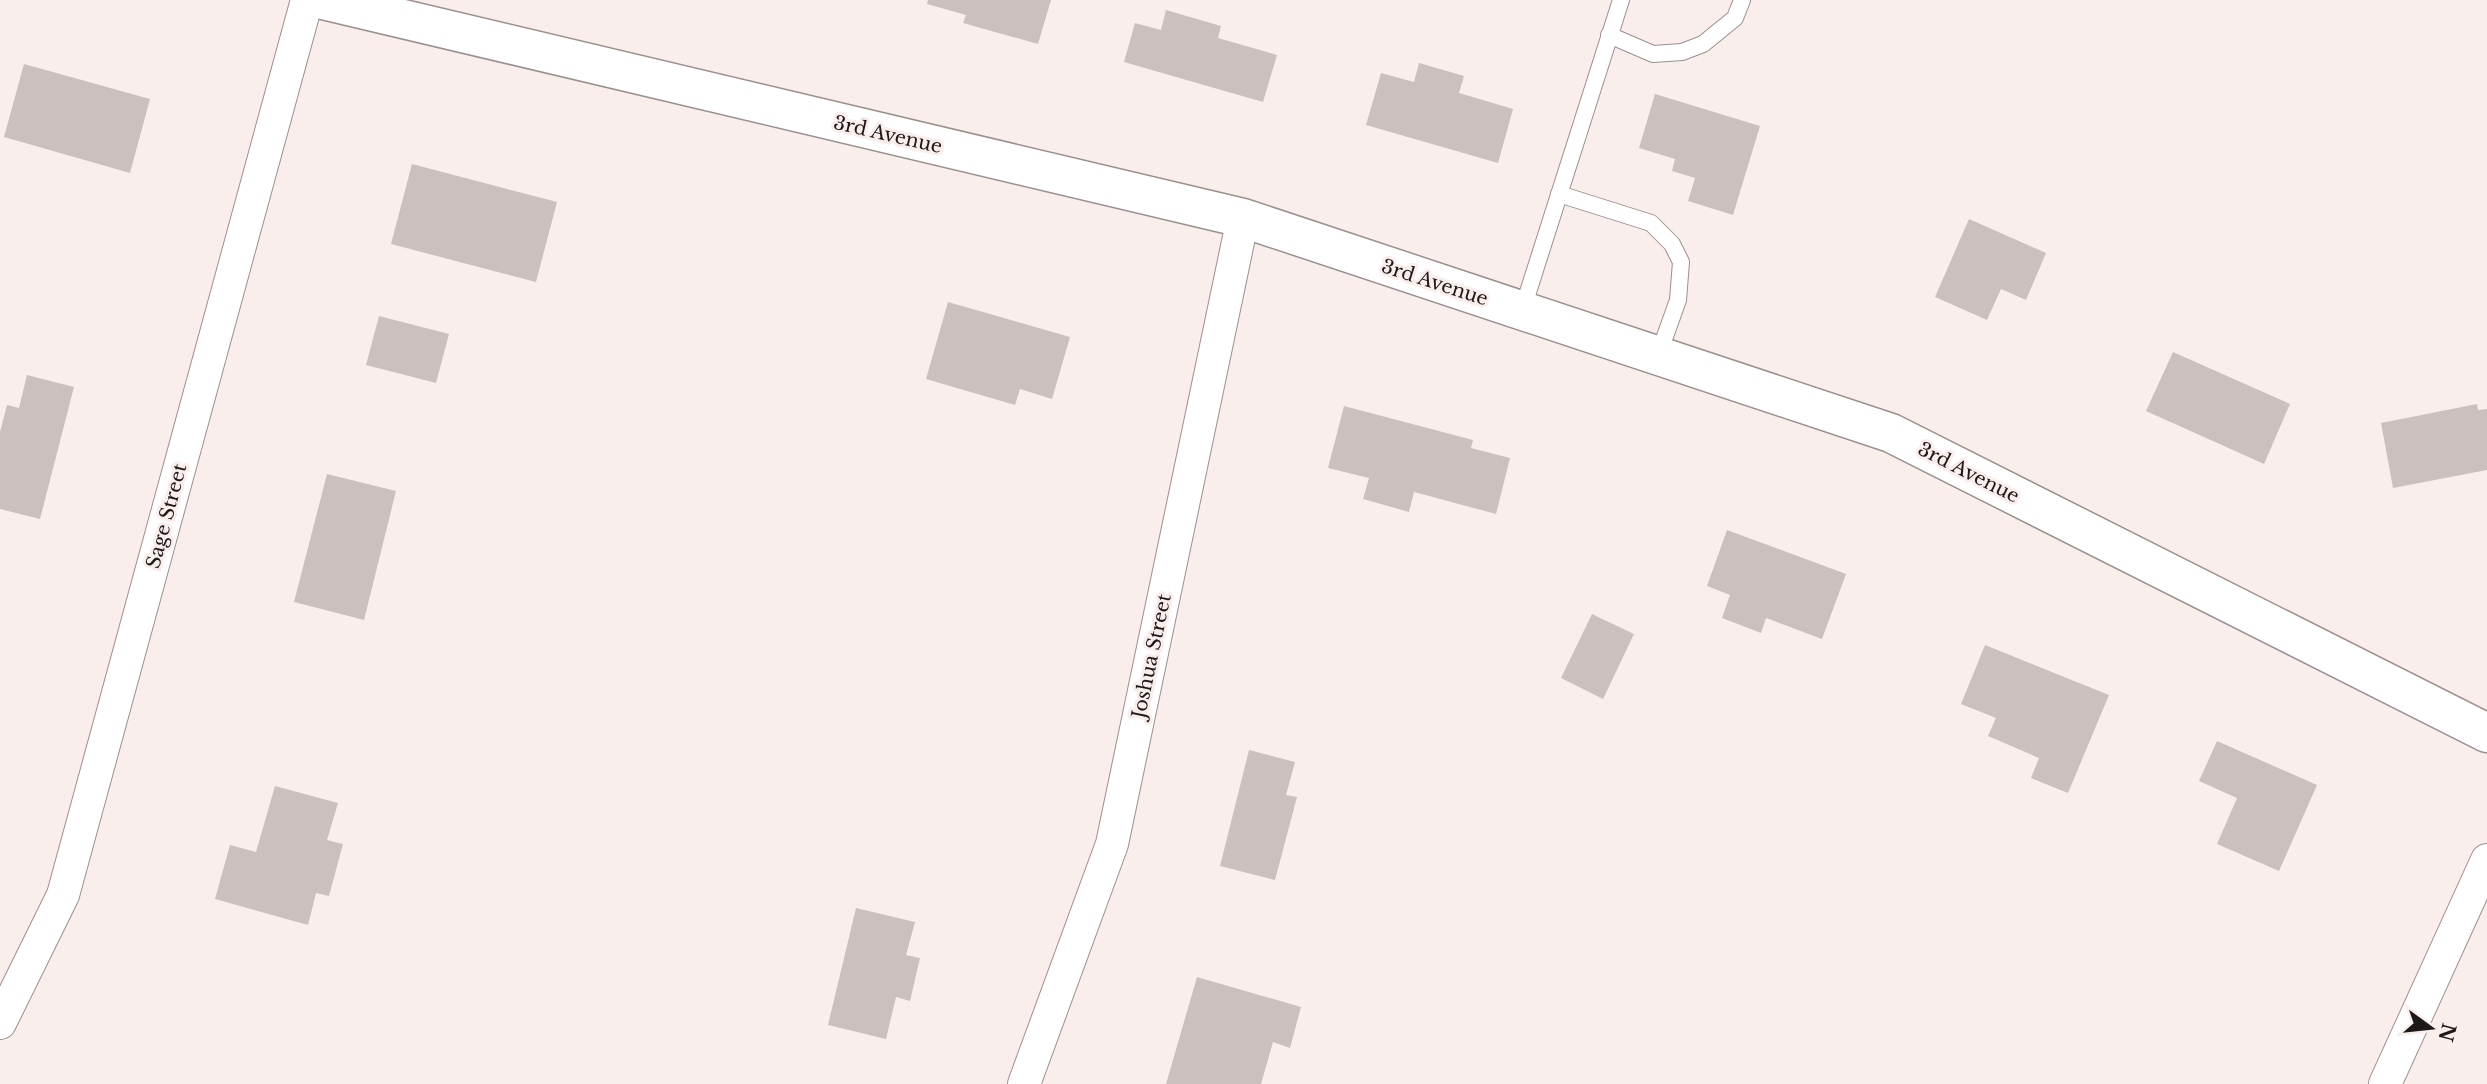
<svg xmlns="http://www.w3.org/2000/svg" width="2487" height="1084" viewBox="0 0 2487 1084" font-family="'Libre Baskerville',serif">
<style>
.building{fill:#cbc0be}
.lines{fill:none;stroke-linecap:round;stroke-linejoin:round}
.lane-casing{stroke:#9a908e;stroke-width:18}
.street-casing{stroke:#9a908e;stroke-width:34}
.secondary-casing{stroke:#9a908e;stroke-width:41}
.lane{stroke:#fff;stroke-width:16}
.street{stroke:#fff;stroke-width:32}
.secondary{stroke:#fff;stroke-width:38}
.labels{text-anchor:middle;stroke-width:6;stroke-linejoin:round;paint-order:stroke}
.street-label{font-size:19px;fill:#1d1919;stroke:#faeeec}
</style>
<rect width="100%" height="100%" fill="#faeeec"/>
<g class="building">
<path d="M928 0H1051L1038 44 963 23 966 15 927 4Z"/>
<path d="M1166 10 1221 26 1218 38 1277 55 1263 102 1124 62 1135 23 1161 30Z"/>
<path d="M1419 63 1464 76 1459 93 1513 109 1498 163 1366 125 1381 73 1414 82Z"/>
<path d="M24 64 150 99 130 173 4 137Z"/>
<path d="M1655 94 1760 126 1733 215 1688 201 1695 178 1672 171 1675 159 1639 148Z"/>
<path d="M412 164 557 202 536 282 391 244Z"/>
<path d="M1969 219 2046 253 2026 300 2001 289 1987 320 1935 297Z"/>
<path d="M948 302 1070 337 1052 399 1020 389 1015 405 926 379Z"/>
<path d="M379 316 449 334 436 383 366 365Z"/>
<path d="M2173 352 2290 404 2264 464 2146 411Z"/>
<path d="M27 375 74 387 40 519 0 509V432L7 405 19 408Z"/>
<path d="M2477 404 2478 410 2487 409V470L2393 488 2381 423Z"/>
<path d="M1344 406 1473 440 1471 448 1510 458 1496 514 1414 492 1409 512 1363 499 1369 478 1328 468Z"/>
<path d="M327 474 396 491 364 620 294 602Z"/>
<path d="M1727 530 1846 574 1822 639 1766 618 1761 633 1722 618 1730 595 1707 586Z"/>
<path d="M1592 614 1634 634 1603 699 1561 678Z"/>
<path d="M1985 645 2109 695 2068 793 2031 778 2039 758 1988 736 1996 718 1961 704Z"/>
<path d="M2217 741 2317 785 2279 871 2217 844 2237 798 2199 781Z"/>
<path d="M1249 750 1295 762 1286 795 1297 797 1275 880 1220 866Z"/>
<path d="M275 786 338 803 327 840 343 844 329 896 316 893 308 925 215 899 230 845 256 852Z"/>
<path d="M856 908 915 922 906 955 920 958 910 1001 896 997 886 1039 828 1025Z"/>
<path d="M1197 977 1301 1007 1290 1048 1273 1042 1261 1084H1166Z"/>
</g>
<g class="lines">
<g class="lane-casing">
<g id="lane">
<path d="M1609 35 1653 54 1682 52 1703 44 1735 18 1742 0"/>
<path d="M1559 194 1651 223 1672 244 1681 262 1678 300 1658 356"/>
<path d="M1522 311 1621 0"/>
</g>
</g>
<g class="street-casing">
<g id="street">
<path d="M0 1023 63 895 307 0"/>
<path d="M1024 1084 1112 844 1243 218"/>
<path d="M2385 1084 2487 860"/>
</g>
</g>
<g class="secondary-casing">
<path id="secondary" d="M323 0 1243 218 1891 433 2487 733"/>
</g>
<use href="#lane" class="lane"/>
<use href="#street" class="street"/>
<use href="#secondary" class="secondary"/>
</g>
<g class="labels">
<g class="street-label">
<text transform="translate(888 134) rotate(13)" y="7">3rd Avenue</text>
<text transform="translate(1435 282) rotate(18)" y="7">3rd Avenue</text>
<text transform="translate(1969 472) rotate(27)" y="7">3rd Avenue</text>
<text transform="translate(166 516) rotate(-75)" y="7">Sage Street</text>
<text transform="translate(1151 656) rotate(-78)" y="7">Joshua Street</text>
</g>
</g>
<g transform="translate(2431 1028) rotate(105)" stroke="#faeeec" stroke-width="5" paint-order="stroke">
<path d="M0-5L12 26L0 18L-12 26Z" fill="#1d1919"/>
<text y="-10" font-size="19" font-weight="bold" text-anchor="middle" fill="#1d1919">N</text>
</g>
</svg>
